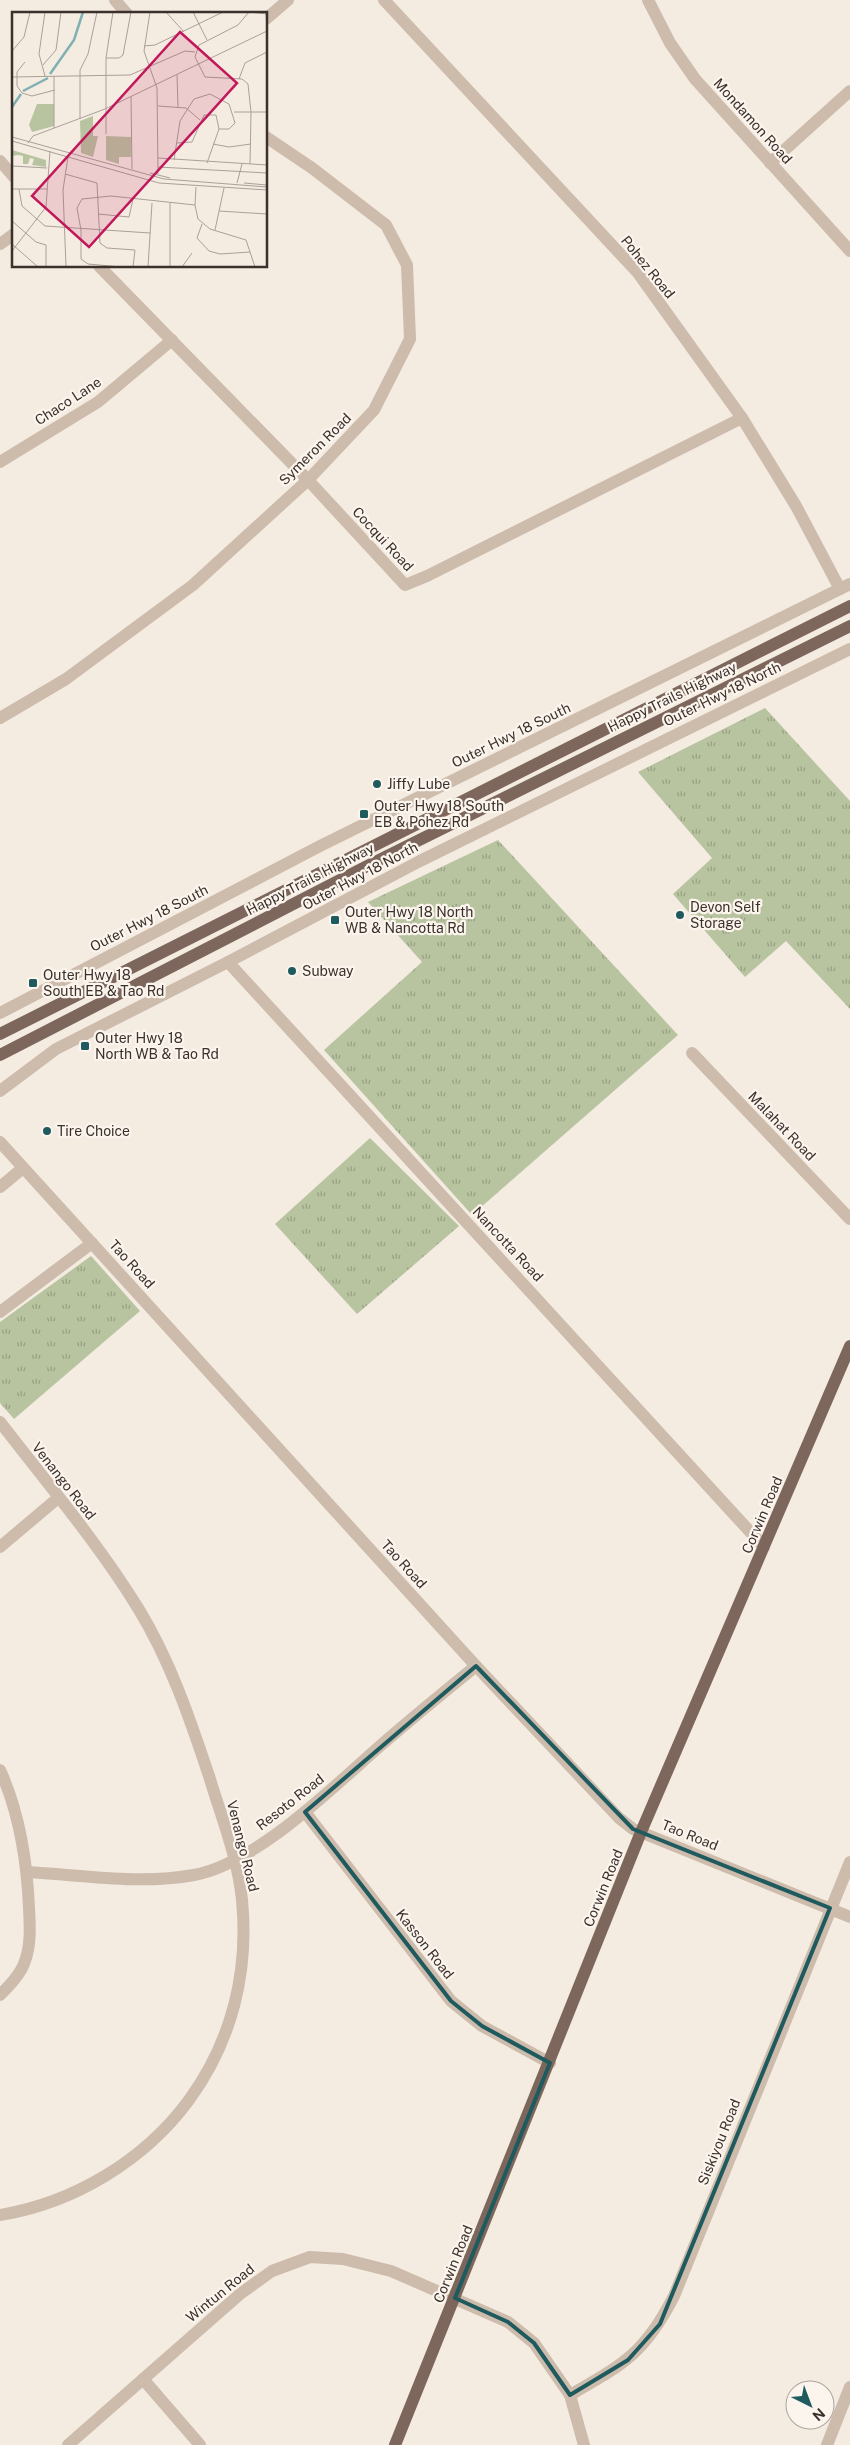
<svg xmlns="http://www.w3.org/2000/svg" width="850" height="2445" viewBox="0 0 850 2445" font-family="'Public Sans',sans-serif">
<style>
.grass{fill:url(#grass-tufts)}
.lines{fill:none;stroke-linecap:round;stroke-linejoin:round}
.minor{stroke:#cdbbac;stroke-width:12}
.major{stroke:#7d675c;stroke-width:12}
.marked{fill:none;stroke:#1f5a5e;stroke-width:4;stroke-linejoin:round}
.poi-dot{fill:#1f5a5e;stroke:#fbf5ee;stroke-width:2}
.labels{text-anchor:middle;stroke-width:4.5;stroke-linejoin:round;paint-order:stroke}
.street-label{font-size:14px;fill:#3b302b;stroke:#fbf5ee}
.poi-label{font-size:14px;fill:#3b302b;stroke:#fbf5ee;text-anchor:start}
.inset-river{fill:none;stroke:#7fb0b2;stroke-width:2.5}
.inset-road{fill:none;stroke:#aaa098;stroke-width:1}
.view{fill:#c2185b;fill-opacity:0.15;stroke:#c2185b;stroke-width:2.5}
.inset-edge{fill:none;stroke:#3b302b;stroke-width:2.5}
</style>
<defs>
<pattern id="grass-tufts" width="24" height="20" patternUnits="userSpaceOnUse" patternTransform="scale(1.25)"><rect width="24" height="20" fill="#b8c4a0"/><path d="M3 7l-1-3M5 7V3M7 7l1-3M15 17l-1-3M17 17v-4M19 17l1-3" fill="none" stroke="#97a083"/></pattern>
</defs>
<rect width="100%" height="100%" fill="#f4ebe1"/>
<g class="grass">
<path d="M765 708 850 801V1009L786 941 745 977 673 894 712 858 638 772Z"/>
<path d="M498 840 678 1035 472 1215 324 1050 422 962 368 902Z"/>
<path d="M370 1138 459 1226 357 1314 275 1224Z"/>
<path d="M91 1256 140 1311 14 1419 0 1403V1322Z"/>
</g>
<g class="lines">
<g class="minor">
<path d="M115 0 127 14"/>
<path d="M384 0 638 273 742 418 796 506 840 589"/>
<path d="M648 0 670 43 695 79 850 251"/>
<path d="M266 19 288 0"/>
<path d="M0 161 14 177"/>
<path d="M770 163 850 91"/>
<path d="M0 244 14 234"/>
<path d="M99 266 308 480 405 585 427 576 742 418"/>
<path d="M0 462 98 402 172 340"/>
<path d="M0 718 66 679 193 585 308 480 374 410 410 339 407 265 386 225 312 168 266 137"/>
<path d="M228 962 764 1547"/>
<path d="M0 1013 320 846 850 584"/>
<path d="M692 1053 850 1219"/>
<path d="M0 1091 56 1049 228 962 420 861 850 649"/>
<path d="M0 1142 476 1666 619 1818 633 1829 850 1917"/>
<path d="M0 1187 23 1168"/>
<path d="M0 1312 92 1243"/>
<path d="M0 1422C47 1483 98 1543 138 1608 170 1660 190 1719 209 1776 221 1816 238 1858 242 1900 249 1972 232 2041 189 2100 145 2160 74 2203 0 2215"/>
<path d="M0 1547 58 1498"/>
<path d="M0 1770C20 1814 27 1860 29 1908 30 1926 31 1945 25 1961 21 1974 9 1986 0 1995"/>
<path d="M305 1812 451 2001 482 2026 550 2063"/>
<path d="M27 1872C82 1875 139 1885 194 1875 257 1863 332 1788 380 1746 411 1719 444 1692 476 1666"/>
<path d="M143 2379 200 2445"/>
<path d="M570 2395C624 2364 645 2353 674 2296L850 1862"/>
<path d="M68 2445 240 2294 272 2271 310 2257 343 2259 391 2271 508 2322 534 2343 570 2395 584 2445"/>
<path d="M827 2445 850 2387"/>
</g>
<g class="major">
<path d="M0 1034 850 606"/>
<path d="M0 1055 371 864 850 626"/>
<path d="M395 2445 641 1832 850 1346"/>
</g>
</g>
<path class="marked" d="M476 1666 633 1829 830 1908 660 2324 628 2360 570 2395 534 2343 508 2322 455 2298 550 2063 482 2026 451 2001 305 1812Z"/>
<g class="poi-dot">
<circle cx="377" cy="784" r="5"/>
<rect x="359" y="809" width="10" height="10" rx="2.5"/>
<circle cx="680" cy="915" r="5"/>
<rect x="330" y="915" width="10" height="10" rx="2.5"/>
<circle cx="292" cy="971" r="5"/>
<rect x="28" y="978" width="10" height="10" rx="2.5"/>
<rect x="80" y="1041" width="10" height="10" rx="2.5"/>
<circle cx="47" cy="1131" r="5"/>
</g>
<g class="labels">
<g class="street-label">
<text transform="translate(753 121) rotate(48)" y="5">Mondamon Road</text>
<text transform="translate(648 267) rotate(51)" y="5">Pohez Road</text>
<text transform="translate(68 401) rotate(-33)" y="5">Chaco Lane</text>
<text transform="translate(315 449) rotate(-45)" y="5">Symeron Road</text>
<text transform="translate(383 539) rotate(47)" y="5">Cocqui Road</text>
<text transform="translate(722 694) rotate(-26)" y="5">Outer Hwy 18 North</text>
<text transform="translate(672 697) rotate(-26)" y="5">Happy Trails Highway</text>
<text transform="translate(511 735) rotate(-26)" y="5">Outer Hwy 18 South</text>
<text transform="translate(360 876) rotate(-28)" y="5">Outer Hwy 18 North</text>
<text transform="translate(310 879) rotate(-27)" y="5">Happy Trails Highway</text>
<text transform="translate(149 918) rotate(-27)" y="5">Outer Hwy 18 South</text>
<text transform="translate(782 1126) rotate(46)" y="5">Malahat Road</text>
<text transform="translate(508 1244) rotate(47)" y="5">Nancotta Road</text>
<text transform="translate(132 1264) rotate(48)" y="5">Tao Road</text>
<text transform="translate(64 1481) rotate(52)" y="5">Venango Road</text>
<text transform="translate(762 1515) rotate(-67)" y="5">Corwin Road</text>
<text transform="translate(404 1564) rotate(48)" y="5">Tao Road</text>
<text transform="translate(290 1802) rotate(-38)" y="5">Resoto Road</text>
<text transform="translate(690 1835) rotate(22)" y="5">Tao Road</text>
<text transform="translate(243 1846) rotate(76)" y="5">Venango Road</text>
<text transform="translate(603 1888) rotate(-68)" y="5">Corwin Road</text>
<text transform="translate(425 1944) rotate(52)" y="5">Kasson Road</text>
<text transform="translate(719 2142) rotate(-68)" y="5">Siskiyou Road</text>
<text transform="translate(453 2264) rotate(-68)" y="5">Corwin Road</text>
<text transform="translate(220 2293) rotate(-39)" y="5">Wintun Road</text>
</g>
<g class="poi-label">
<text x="387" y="789">Jiffy Lube</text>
<text x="374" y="811">Outer Hwy 18 South<tspan x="374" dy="16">EB &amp; Pohez Rd</tspan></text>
<text x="690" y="912">Devon Self<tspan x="690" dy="16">Storage</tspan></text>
<text x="345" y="917">Outer Hwy 18 North<tspan x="345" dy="16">WB &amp; Nancotta Rd</tspan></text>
<text x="302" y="976">Subway</text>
<text x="43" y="980">Outer Hwy 18<tspan x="43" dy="16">South EB &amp; Tao Rd</tspan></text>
<text x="95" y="1043">Outer Hwy 18<tspan x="95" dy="16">North WB &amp; Tao Rd</tspan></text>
<text x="57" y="1136">Tire Choice</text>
</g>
</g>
<g transform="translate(12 12)">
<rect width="255" height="255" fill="#f4ebe1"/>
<path d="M25 92H42V114L20 120 17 113ZM81 104V124H86L81 145 69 141 68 109ZM94 124 119 125V145H107V152L94 148ZM0 138 34 148V155L20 153 22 147 18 146 16 152H11V144L6 143 0 144V153Z" fill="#b8c4a0"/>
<path class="inset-river" d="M38 62 62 28 71 0M11 79 36 66M0 95 9 82"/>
<path class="inset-road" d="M33 0 27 42 33 64M138 0 132 39 145 76 146 162M154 0 172 20M181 0 195 28M237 0 226 13 187 33 183 45 193 65 230 67 236 72 239 100 238 152M238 0 255 2M254 0 255 17M132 34 143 33 211 0M0 39 12 25 18 0M94 46H107L111 43 119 0M13 50 5 60V74L10 81 20 84 43 78M31 53 44 38 49 0M165 63 166 95M0 65 118 63 173 39 183 40M227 67 233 51 255 40M119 85 120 157M146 94 174 96 188 108M222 100H255M68 107V58L76 42 85 0M42 116V64M94 122V46L101 0M0 125 152 167 255 175M0 129 147 171 255 178M16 131 21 124 93 97 255 19M164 131 180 130 192 103H204L207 117 195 151M201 132 217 135 239 132M146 146 255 153M162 148 168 109 182 87 198 82 217 92 223 111 217 117H207M0 154 35 156M146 155 255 161M138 161 158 166M53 162 85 171 88 231 95 236 123 238 121 255M225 171 230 152M232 171 255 173M184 175 183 193 186 207 198 217 234 228 243 255M0 177H35M7 177 10 194 33 214 138 221M207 199 255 202M86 202 117 205 121 187M0 209 24 230 34 233V255M190 212 185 226 197 239 208 242 238 240M203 218 212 176M0 232 26 255M0 239 34 195 38 139M54 255 51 178 56 145M109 255 76 252 69 247V218L65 196 70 187 99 184 183 193M136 255 140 191M158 255V191M170 255 180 241"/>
<path class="view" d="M168 20 225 71 77 235 20 184Z"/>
<rect width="255" height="255" class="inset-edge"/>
</g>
<g transform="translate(810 2405) rotate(138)"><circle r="24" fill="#fbf5ee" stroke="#aea6a0"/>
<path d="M0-4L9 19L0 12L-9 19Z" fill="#1f5a5e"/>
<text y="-8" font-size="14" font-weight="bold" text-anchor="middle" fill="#3b302b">N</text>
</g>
</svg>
